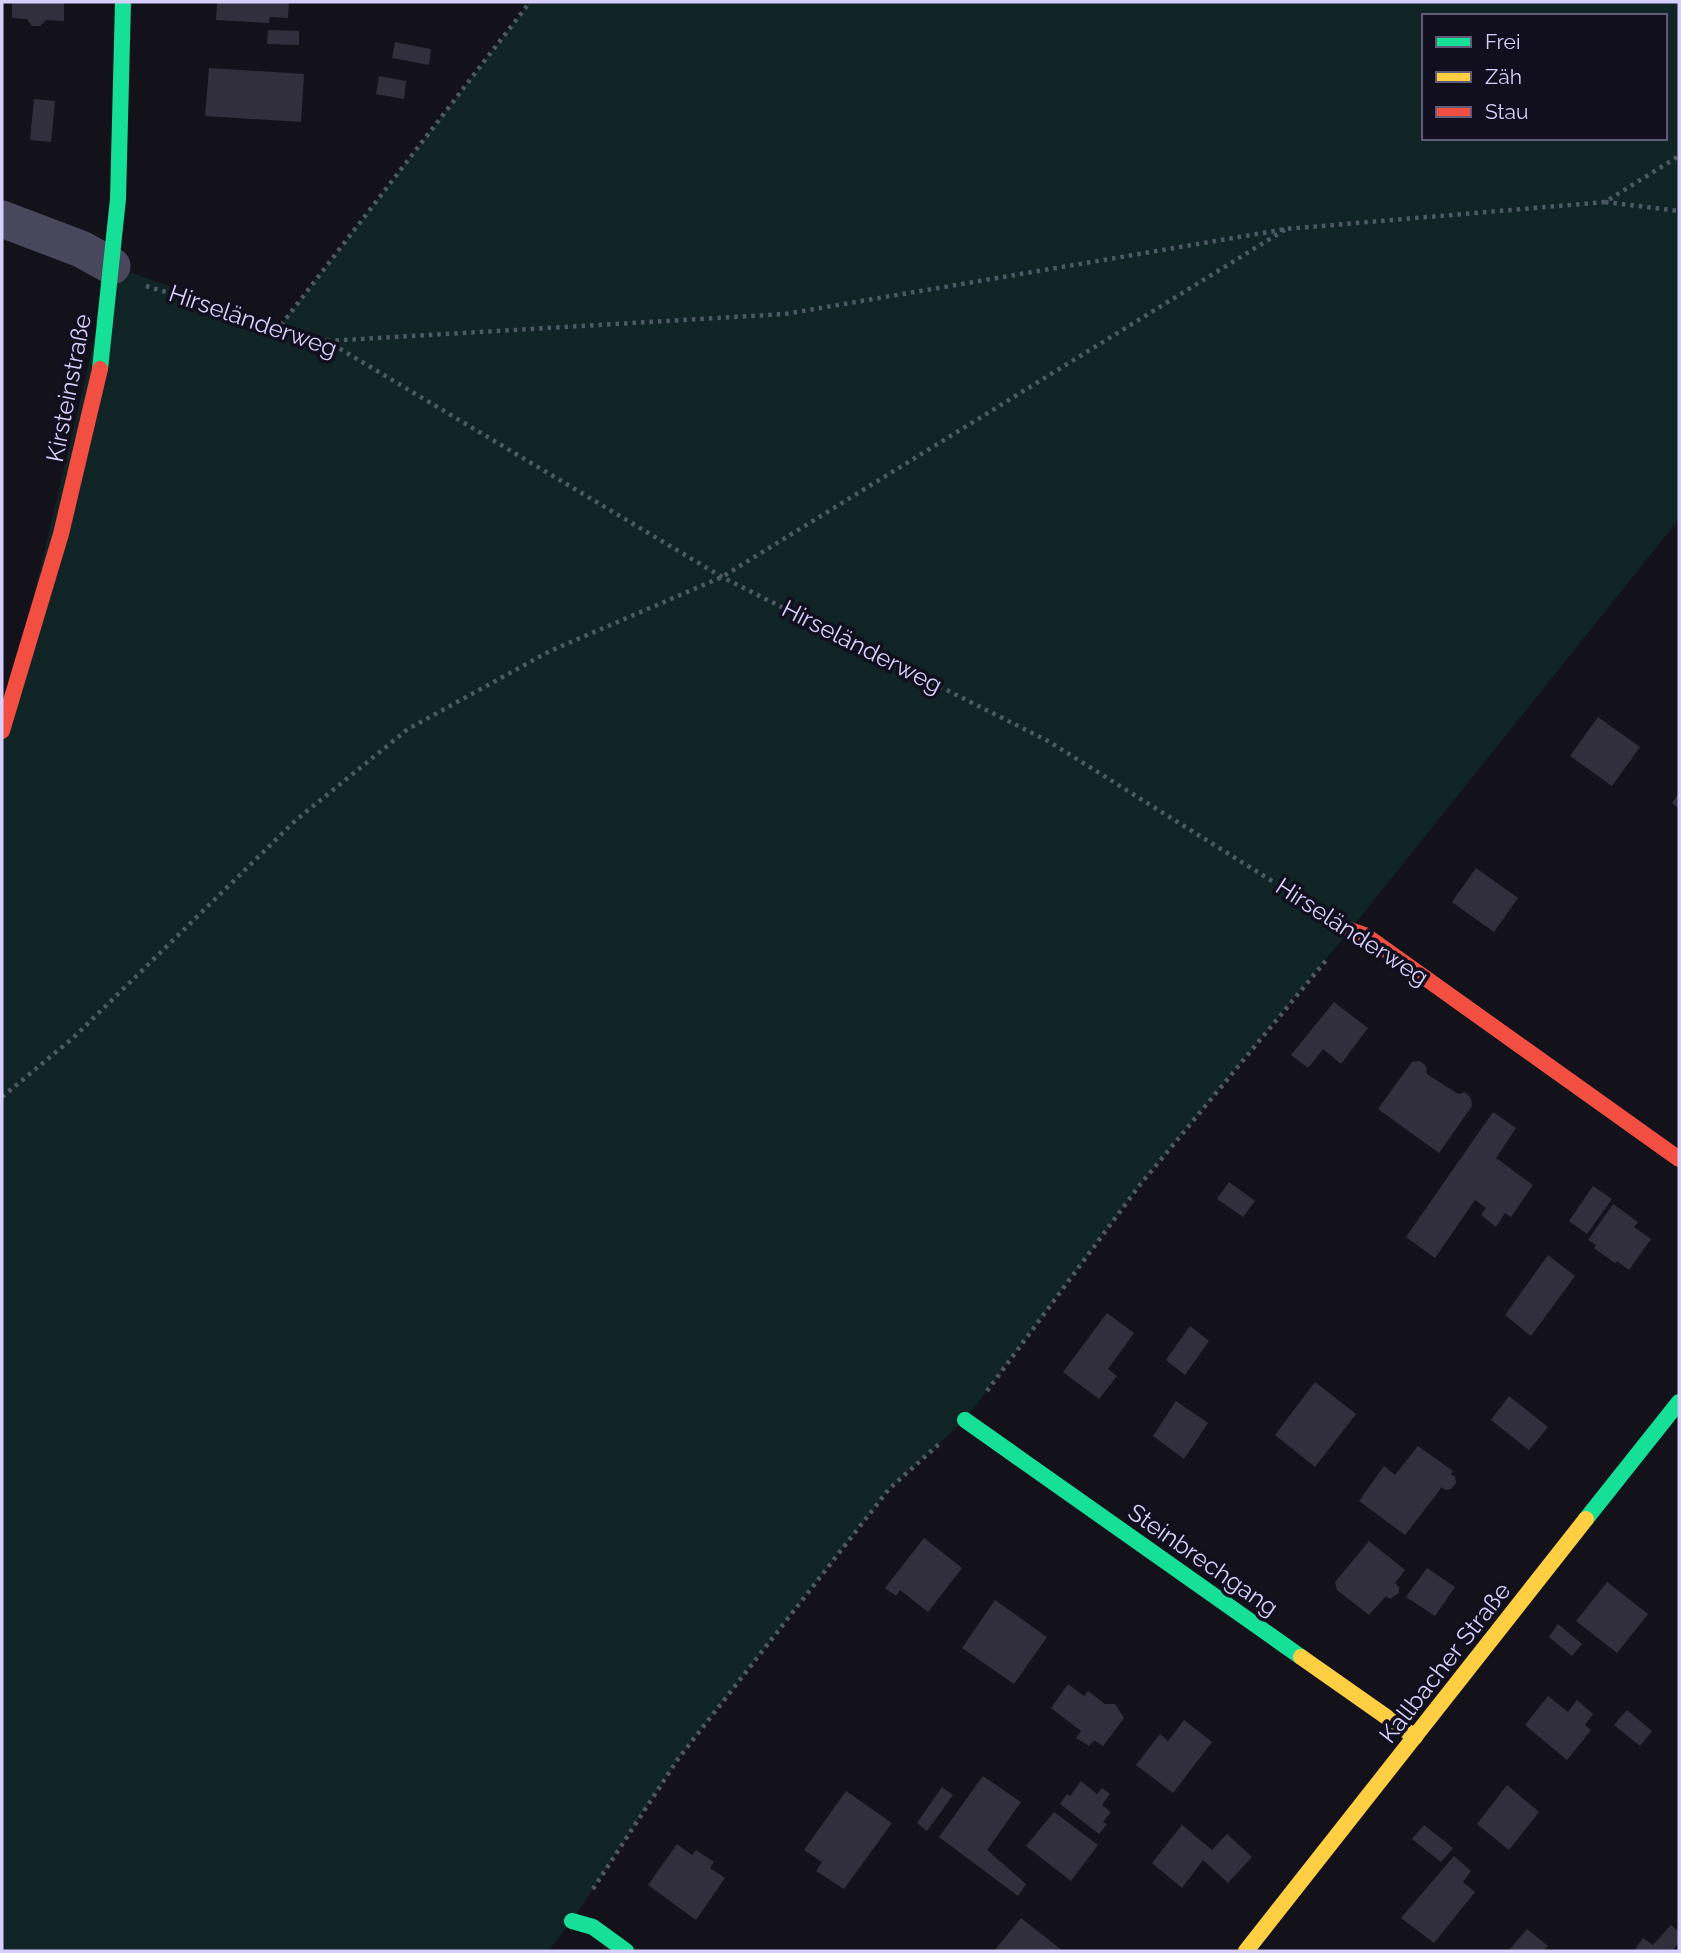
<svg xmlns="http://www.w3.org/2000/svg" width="1681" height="1953" viewBox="0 0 1681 1953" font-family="Raleway,sans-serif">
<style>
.green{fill:#112425;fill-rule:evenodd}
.building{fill:#312f3c}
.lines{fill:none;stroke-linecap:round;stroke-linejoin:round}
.path{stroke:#4d5965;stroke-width:4.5;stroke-dasharray:3.5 5;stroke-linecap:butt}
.street{stroke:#49475b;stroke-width:37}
.fast{stroke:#16e098;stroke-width:16}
.slow{stroke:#ffcf43;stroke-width:16}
.jam{stroke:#f24e42;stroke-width:16}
.labels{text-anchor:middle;stroke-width:7;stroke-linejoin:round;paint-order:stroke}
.street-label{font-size:24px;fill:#d6cffb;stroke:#110e1e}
</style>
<rect width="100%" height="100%" fill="#13121a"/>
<path class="green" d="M530 2H1679V519L1350 930 1139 1186 965 1420 889 1489 678 1759 572 1921 548 1951H2V730L112 266 281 325ZM1424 16H1665V138H1424Z"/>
<g class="building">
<path d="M12 2H64V21L46 20 40 26H32L27 19 12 18Z"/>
<path d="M217 2H289L288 18 270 17 269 23 216 20Z"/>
<path d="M268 30 299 31V45L267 44Z"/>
<path d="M395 42 431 49 429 65 392 58Z"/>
<path d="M209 68 304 74 301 122 205 116Z"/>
<path d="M379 76 406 81 404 99 376 94Z"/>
<path d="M34 99 55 101 51 142 30 140Z"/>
<path d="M1598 717 1640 747 1612 786 1570 756Z"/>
<path d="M1679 793V809L1672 803Z"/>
<path d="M1476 868 1518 898 1494 932 1452 902Z"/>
<path d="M1334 1002 1368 1028 1341 1064 1323 1049 1308 1068 1291 1055Z"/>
<path d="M1420 1061 1426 1066 1427 1074 1458 1094 1465 1092 1471 1098 1472 1106 1439 1153 1378 1109 1412 1062Z"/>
<path d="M1493 1112 1516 1128 1496 1158 1533 1185 1511 1217 1505 1213 1496 1227 1481 1215 1486 1208 1475 1200 1435 1258 1406 1237Z"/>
<path d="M1229 1182 1255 1201 1243 1217 1217 1199Z"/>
<path d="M1593 1186 1612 1199 1587 1234 1569 1221Z"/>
<path d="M1613 1204 1638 1222 1634 1227 1651 1239 1629 1270 1617 1261 1615 1263 1594 1248 1596 1245 1588 1240Z"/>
<path d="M1548 1255 1575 1276 1531 1336 1505 1315Z"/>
<path d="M1107 1313 1134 1333 1108 1369 1117 1376 1099 1399 1063 1372Z"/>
<path d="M1190 1326 1209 1341 1185 1375 1166 1360Z"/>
<path d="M1315 1382 1356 1414 1315 1467 1275 1435Z"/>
<path d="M1509 1396 1548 1427 1529 1450 1491 1420Z"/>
<path d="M1176 1401 1208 1423 1184 1459 1153 1436Z"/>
<path d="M1418 1446 1453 1471 1451 1474 1455 1477 1456 1483 1451 1489 1445 1490 1442 1487 1405 1535 1359 1501 1384 1466 1395 1475Z"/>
<path d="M924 1538 962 1568 928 1612 900 1590 896 1596 885 1588Z"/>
<path d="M1369 1541 1405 1570 1395 1583 1399 1587V1593L1390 1599 1386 1596 1369 1615 1337 1590 1335 1582Z"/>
<path d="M1427 1568 1455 1587 1435 1616 1406 1597Z"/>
<path d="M1607 1582 1648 1614 1617 1653 1576 1621Z"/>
<path d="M995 1600 1047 1637 1014 1684 962 1648Z"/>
<path d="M1558 1624 1582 1644 1572 1656 1549 1637Z"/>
<path d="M1068 1684 1084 1696 1088 1691 1105 1704H1115L1124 1718 1103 1746 1094 1740 1089 1746 1076 1738 1081 1731 1051 1708Z"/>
<path d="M1548 1696 1568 1712 1577 1700 1593 1714 1585 1725 1591 1730 1567 1760 1525 1725Z"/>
<path d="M1627 1710 1652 1731 1640 1746 1614 1725Z"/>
<path d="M1184 1720 1212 1742 1173 1793 1136 1765 1160 1734 1168 1741Z"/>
<path d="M983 1776 1021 1802 987 1850 1026 1884 1018 1896 939 1837Z"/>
<path d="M1081 1781 1097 1794 1102 1788 1110 1794 1102 1805 1111 1812 1103 1822 1107 1824 1099 1834 1060 1804 1067 1794 1070 1796Z"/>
<path d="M1507 1785 1539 1812 1509 1850 1477 1824Z"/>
<path d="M942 1787 953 1795 927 1831 917 1823Z"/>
<path d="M846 1791 892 1823 844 1889 816 1871 822 1862 804 1850Z"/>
<path d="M1054 1812 1098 1845 1071 1881 1026 1846Z"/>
<path d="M1182 1825 1212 1850 1227 1834 1252 1857 1228 1883 1203 1860 1182 1888 1152 1863Z"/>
<path d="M1424 1825 1453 1848 1441 1862 1412 1839Z"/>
<path d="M677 1844 692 1855 696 1850 714 1862 710 1868 725 1878 696 1920 648 1885Z"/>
<path d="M1454 1856 1471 1871 1463 1882 1475 1892 1434 1943 1401 1918Z"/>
<path d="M1021 1918 1063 1951H994Z"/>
<path d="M1671 1925 1679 1932V1942L1672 1951H1634L1643 1938 1653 1945Z"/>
<path d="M1527 1929 1548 1946 1544 1951H1508Z"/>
</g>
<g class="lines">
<g class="path">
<path d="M1605 202 1679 211"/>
<path d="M146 286 327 341 722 577 1048 741 1320 911"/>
<path d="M281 325 530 2"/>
<path d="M327 341 785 314 1286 229 1605 202 1679 156"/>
<path d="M2 1097 73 1038 296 820 408 729 550 651 722 577 1286 229"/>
<path d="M987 1391 1139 1186 1328 958"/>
<path d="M593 1889 678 1759 889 1489 939 1444"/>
</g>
<path class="street" d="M2 219 81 249 112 266"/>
<g class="fast">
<path d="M100 369 118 199 123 2"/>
<path d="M965 1420 1301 1657"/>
<path d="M1586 1519 1679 1402"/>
<path d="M572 1921 593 1927 626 1951"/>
</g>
<g class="slow">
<path d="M1301 1657 1415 1737"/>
<path d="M1246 1951 1586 1519"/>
</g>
<g class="jam">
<path d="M2 731 61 534 100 369"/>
<path d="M1350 930 1365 935 1679 1159"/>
</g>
</g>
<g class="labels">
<g class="street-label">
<text transform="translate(253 321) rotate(19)" y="8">Hirseländerweg</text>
<text transform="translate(69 388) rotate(-79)" y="8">Kirsteinstraße</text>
<text transform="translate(862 647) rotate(27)" y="8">Hirseländerweg</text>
<text transform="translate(1352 932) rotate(33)" y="8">Hirseländerweg</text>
<text transform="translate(1203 1560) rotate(35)" y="8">Steinbrechgang</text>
<text transform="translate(1445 1663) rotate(-52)" y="8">Kallbacher Straße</text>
</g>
</g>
<rect width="1681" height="1953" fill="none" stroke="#d6cffb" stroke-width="7"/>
<rect x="1422" y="14" width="245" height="126" fill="#110e1e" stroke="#605b76" stroke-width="2"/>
<rect x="1436" y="37" width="35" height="10" fill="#16e098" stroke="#605b76" stroke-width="2"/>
<text x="1485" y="49" font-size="21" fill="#d6cffb">Frei</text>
<rect x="1436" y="72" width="35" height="10" fill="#ffcf43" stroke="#605b76" stroke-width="2"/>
<text x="1485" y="84" font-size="21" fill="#d6cffb">Zäh</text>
<rect x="1436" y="107" width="35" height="10" fill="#f24e42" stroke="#605b76" stroke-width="2"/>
<text x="1485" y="119" font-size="21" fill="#d6cffb">Stau</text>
</svg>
